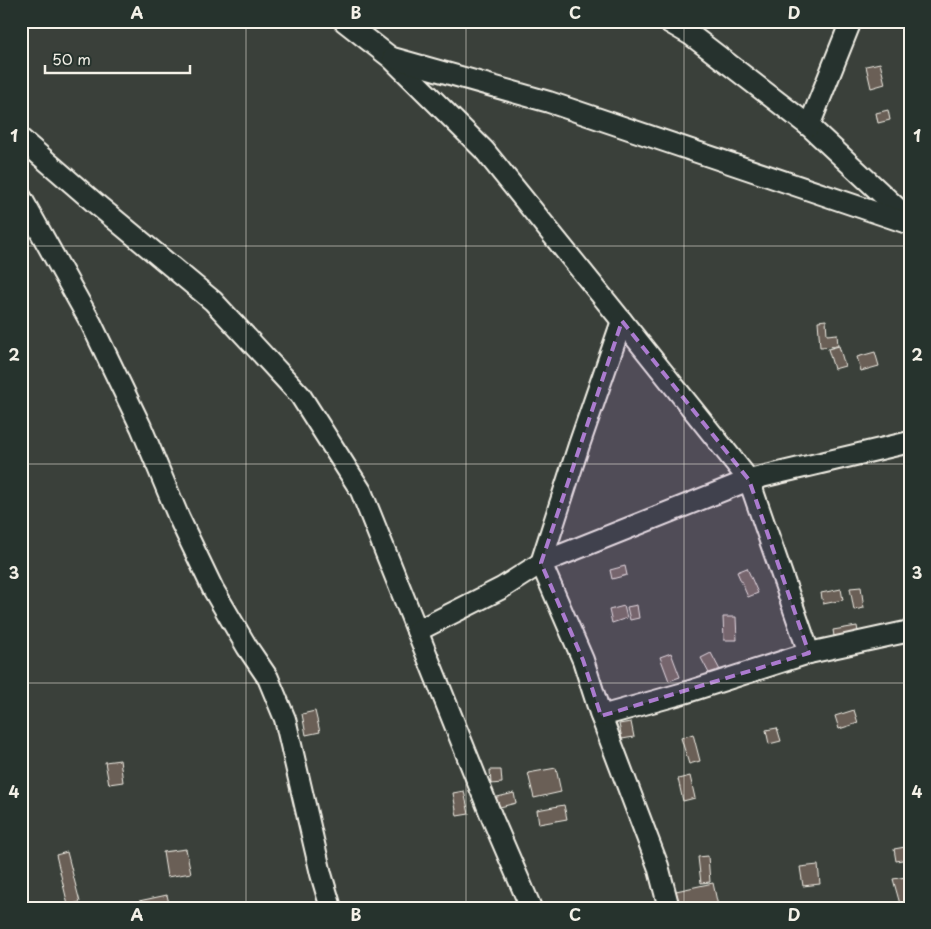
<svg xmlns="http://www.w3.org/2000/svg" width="931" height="929" viewBox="0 0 931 929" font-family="'Playpen Sans',sans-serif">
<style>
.building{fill:#6a5e57;stroke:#f4f1e8}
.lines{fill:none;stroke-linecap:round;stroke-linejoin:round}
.minor-casing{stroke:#f4f1e8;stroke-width:24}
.minor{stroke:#26332d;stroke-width:20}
.marked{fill:#ab7bcf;fill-opacity:0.2;stroke:#ab7bcf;stroke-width:4;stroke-dasharray:10 6;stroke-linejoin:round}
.grid{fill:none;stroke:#f4f1e8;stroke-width:1;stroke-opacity:0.55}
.neatline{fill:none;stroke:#f4f1e8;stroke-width:2}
.grid-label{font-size:16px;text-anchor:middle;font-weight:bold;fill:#f4f1e8}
</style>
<rect width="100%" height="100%" fill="#3a403a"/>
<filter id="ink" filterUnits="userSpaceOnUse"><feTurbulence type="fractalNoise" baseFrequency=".02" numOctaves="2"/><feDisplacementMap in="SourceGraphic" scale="10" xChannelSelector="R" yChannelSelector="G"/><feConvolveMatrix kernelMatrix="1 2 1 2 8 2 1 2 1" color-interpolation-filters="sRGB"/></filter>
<g filter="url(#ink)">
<g class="building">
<path d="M880 63 885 84 871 88 866 66Z"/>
<path d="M888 110 890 120 878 123 876 113Z"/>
<path d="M826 320 827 335 837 334 838 346 820 347 818 321Z"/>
<path d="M839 346 845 366 834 369 828 349Z"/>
<path d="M875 352 879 366 861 371 857 357Z"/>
<path d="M625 566 627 575 612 579 610 570Z"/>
<path d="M747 568 758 593 748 597 737 572Z"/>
<path d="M861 587 864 608 854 610 850 588Z"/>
<path d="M841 589 843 600 823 604 821 593Z"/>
<path d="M803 597 805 607 794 609 792 599Z"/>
<path d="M637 605 639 618 630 620 627 607Z"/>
<path d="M624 606 627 618 612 623 609 610Z"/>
<path d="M723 617H736L737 640H724Z"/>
<path d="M857 626 859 637 835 642 833 630Z"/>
<path d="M671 653 680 677 669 681 660 657Z"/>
<path d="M711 653 721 672 711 677 701 658Z"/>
<path d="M854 710 858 723 839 729 835 716Z"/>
<path d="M315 711 320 732 306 735 302 714Z"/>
<path d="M631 722 634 737 622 739 619 724Z"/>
<path d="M777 728 781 741 769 744 766 730Z"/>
<path d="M693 734 700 761 689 764 681 738Z"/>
<path d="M120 760 123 782 109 784 105 762Z"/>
<path d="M556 768 561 792 534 798 528 773Z"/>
<path d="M490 770H501L502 783 491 784Z"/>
<path d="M690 776 695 798 683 801 678 779Z"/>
<path d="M464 791 469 814 457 816 453 793Z"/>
<path d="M514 793 516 803 488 810 485 800Z"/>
<path d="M564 805 567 819 539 824 537 810Z"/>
<path d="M905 847 908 859 896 861 894 849Z"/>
<path d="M186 849 191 873 167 877 163 852Z"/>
<path d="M67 852 80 902 68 905 56 855Z"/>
<path d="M708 856 710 882 701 883 698 857Z"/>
<path d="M818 865 820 884 803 886 800 867Z"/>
<path d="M906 877 910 890V901L900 904 893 879Z"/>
<path d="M713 883 718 906 710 908H680L676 891Z"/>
<path d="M167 895 170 908H140L139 901Z"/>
</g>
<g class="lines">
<g class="minor-casing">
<g id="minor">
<path d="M344 21 390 57 484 150 622 321 749 480 809 653"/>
<path d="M667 21 691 35 809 126 910 220"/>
<path d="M393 58 549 102 910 224"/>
<path d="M809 126 851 21"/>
<path d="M21 139 95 203 213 301 300 395 361 491 493 820 531 908"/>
<path d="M21 197 91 323 141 427 179 518 213 589 247 647 268 678 285 719 321 874 331 908"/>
<path d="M622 321 579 445 541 563 583 660 601 716 658 866 669 908"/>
<path d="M417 631 502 588 541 563 749 480 910 442"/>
<path d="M601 716 684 693 809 653 910 631"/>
</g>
</g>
<use href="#minor" class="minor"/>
</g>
</g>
<path class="marked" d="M622 321 749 480 809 653 601 716 583 660 541 563Z"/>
<path class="grid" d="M246 21V908M466 21V908M684 21V908M21 246H910M21 464H910M21 683H910"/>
<rect width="931" height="929" fill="none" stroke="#26332d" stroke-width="55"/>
<path d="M45 65v8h145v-8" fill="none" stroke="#f4f1e8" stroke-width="2.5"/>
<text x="52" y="65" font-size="15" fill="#f4f1e8" stroke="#26332d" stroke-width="4" paint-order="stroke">50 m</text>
<rect x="28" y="28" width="876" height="874" class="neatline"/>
<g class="grid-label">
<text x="137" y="19">A</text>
<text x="356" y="19">B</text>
<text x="575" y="19">C</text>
<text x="794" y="19">D</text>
<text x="14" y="142">1</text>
<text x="917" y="142">1</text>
<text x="14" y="361">2</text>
<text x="917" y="361">2</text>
<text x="14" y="579">3</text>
<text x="917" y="579">3</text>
<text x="14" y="798">4</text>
<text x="917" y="798">4</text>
<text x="137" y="921">A</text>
<text x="356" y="921">B</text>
<text x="575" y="921">C</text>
<text x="794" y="921">D</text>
</g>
</svg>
